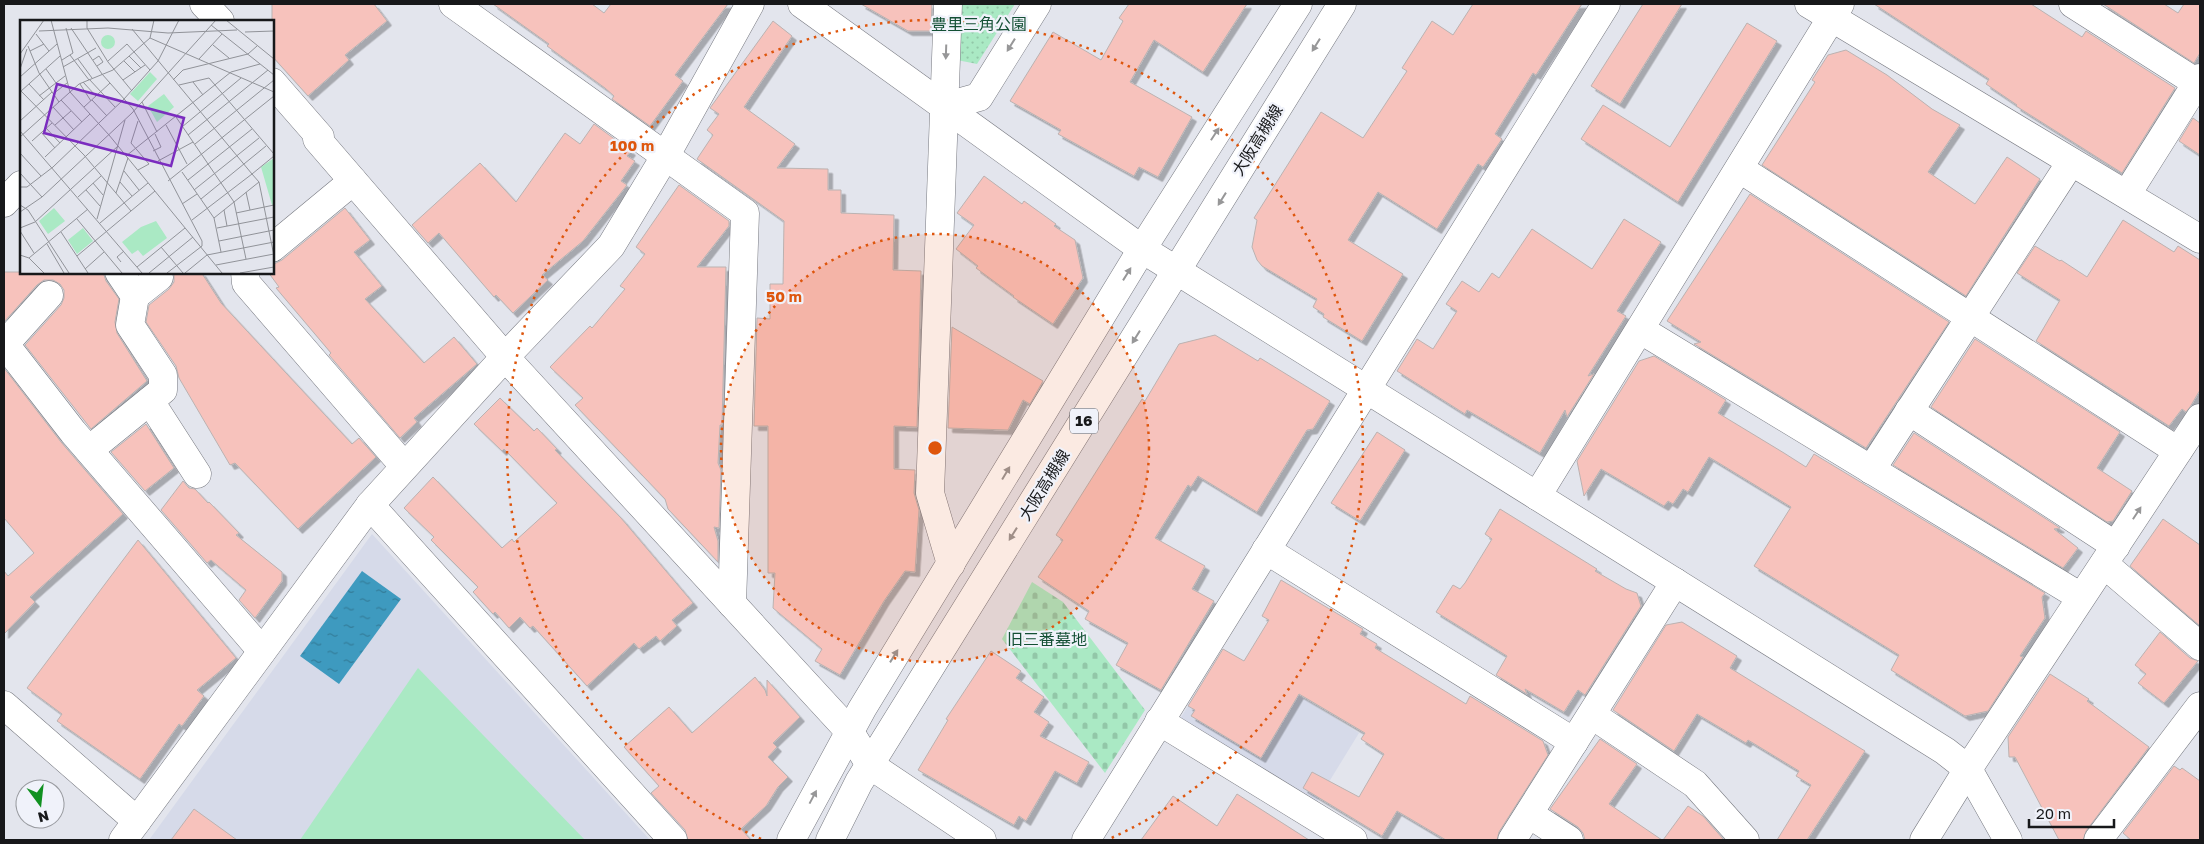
<svg xmlns="http://www.w3.org/2000/svg" width="2204" height="844" viewBox="0 0 2204 844" font-family="'Golos Text','Noto Sans JP',sans-serif">
<style>
.built{fill:#d6dae9}
.cemetery{fill:url(#cemetery-stones)}
.park{fill:url(#park-dots)}
.pitch{fill:#aae9c4}
.water{fill:url(#water-ripples)}
.building{fill:#f7c2bc;stroke:#bbb2b1;filter:url(#shadow)}
.lines{fill:none;stroke-linecap:round;stroke-linejoin:round}
.street-casing{stroke:#777980;stroke-width:29}
.secondary-casing{stroke:#777980;stroke-width:29}
.primary-casing{stroke:#777980;stroke-width:29}
.street{stroke:#fff;stroke-width:28}
.secondary{stroke:#fff;stroke-width:28}
.primary{stroke:#fff;stroke-width:28}
.oneway{fill:#979798}
.ring{fill:none;stroke:#de560d;stroke-width:2.5;stroke-dasharray:2.5 5}
.labels{text-anchor:middle;stroke-width:4.5;stroke-linejoin:round;paint-order:stroke}
.shield{fill:#f0f2fa;stroke:#58595d;stroke-width:1}
.shield-label{font-size:15px;font-weight:bold;fill:#17181a}
.park-label{font-size:16px;fill:#135034;stroke:#f0f2fa}
.street-label{font-size:16px;fill:#17181a;stroke:#f0f2fa}
.inset-road{fill:none;stroke:#919399;stroke-width:1}
.view{fill:#7b2cbf;fill-opacity:0.15;stroke:#7b2cbf;stroke-width:2.5}
.inset-edge{fill:none;stroke:#17181a;stroke-width:2.5}
.centre{fill:#de560d;stroke:#f0f2fa;stroke-width:2.5}
.ring-label{font-size:15px;text-anchor:middle;font-weight:bold;fill:#de560d;stroke:#f0f2fa;stroke-width:4.5;stroke-linejoin:round;paint-order:stroke}
</style>
<defs>
<pattern id="cemetery-stones" width="16" height="16" patternUnits="userSpaceOnUse" patternTransform="scale(1.25)"><rect width="16" height="16" fill="#aae9c4"/><path d="M2 7V4a2 2 0 0 1 4 0v3zM10 15v-3a2 2 0 0 1 4 0v3z" fill="#92c7a8"/></pattern>
<pattern id="park-dots" width="8" height="8" patternUnits="userSpaceOnUse" patternTransform="scale(1.25)"><rect width="8" height="8" fill="#aae9c4"/><path d="M2 2h.1M6 6h.1" fill="none" stroke="#92c7a8" stroke-width="1.8" stroke-linecap="round"/></pattern>
<pattern id="water-ripples" width="26" height="14" patternUnits="userSpaceOnUse" patternTransform="scale(1.25)"><rect width="26" height="14" fill="#3e9abf"/><path d="M2 4q2-2 4 0t4 0M15 11q2-2 4 0t4 0" fill="none" stroke="#337d9a"/></pattern>
<filter id="shadow"><feDropShadow dx="4.5" dy="4.5" stdDeviation="0" flood-color="#0004"/></filter>
</defs>
<rect width="100%" height="100%" fill="#e3e5ed"/>
<g class="built">
<path d="M372 534 650 840H149Z"/>
<path d="M1223 649 1359 733 1316 803 1180 719Z"/>
</g>
<path class="cemetery" d="M1032 582 1063 602 1145 710 1105 773 1002 639Z"/>
<path class="park" d="M958 4H1015L977 64 957 60Z"/>
<path class="pitch" d="M418 668 585 840H300Z"/>
<path class="water" d="M362 571 401 599 339 684 300 656Z"/>
<g class="building">
<path d="M272 4H374L387 21 345 55 349 60 308 96 272 56Z"/>
<path d="M493 4H592L604 13 611 4H728L675 75 683 81 650 126 612 99 614 96 605 88 547 46 549 44Z"/>
<path d="M861 4H932L931 31H908Z"/>
<path d="M1129 4H1247L1203 72 1154 40 1130 82 1192 117 1158 177 1139 167 1134 176 1058 134 1061 130 1010 101 1053 32 1101 60 1123 21 1119 18Z"/>
<path d="M1473 4H1582L1536 75 1533 73 1495 134 1502 139 1483 167 1478 164 1437 229 1378 192 1348 240 1403 274 1362 341 1323 317 1324 314 1313 307 1317 299 1262 266 1257 260 1252 247 1257 220 1254 218 1321 112 1363 138 1407 71 1402 68 1432 21 1453 35Z"/>
<path d="M1643 4H1682L1620 104 1591 86Z"/>
<path d="M1874 4H2031L2082 37 2086 31 2175 88 2122 173 2016 106 2017 105 1986 84 1989 79Z"/>
<path d="M2103 4H2164L2178 13 2184 4H2200V53L2194 63Z"/>
<path d="M773 21 792 36 744 107 795 144 777 168 828 169V190H841V213L894 215 893 270 921 271 917 427 894 426V469L915 470 914 493 919 510 915 572 905 571 884 601 840 675 815 661 822 649 773 608 775 573H768V426H754L757 318 770 319V284H783L784 221 697 159 713 135 707 130 719 114 710 108Z"/>
<path d="M1747 23 1777 41 1678 202 1581 139 1603 105 1670 147Z"/>
<path d="M1846 50 1887 75 1932 109 1960 125 1928 172 1975 204 2007 157 2040 179 1966 296 1762 165 1815 82 1812 80 1828 55Z"/>
<path d="M2193 118 2200 123V155L2179 141Z"/>
<path d="M594 124 631 151 627 156 635 161 621 181 627 185 583 241 542 275 548 280 513 313 496 295 494 297 439 233 428 243 412 225 480 163 516 202 565 133 580 144Z"/>
<path d="M984 176 1022 204 1024 201 1056 224 1054 226 1075 240 1083 278 1053 324 1013 297 1014 296 976 268 978 266 956 249 974 225 957 213Z"/>
<path d="M679 185 729 221V226L697 267H726L722 425H720L718 463 721 470 719 528 714 527 718 541V562L668 509 665 499 575 405 583 398 550 367 590 326 592 328 625 289 620 286 645 254 636 247Z"/>
<path d="M1750 194 1949 322 1866 448 1694 344 1701 342 1667 321Z"/>
<path d="M345 208 370 240 354 252 382 286 365 299 424 363 454 337 477 364 414 418 417 422 400 438 329 355 331 353 276 288 279 287 268 272H272V265L282 260Z"/>
<path d="M1624 219 1661 242 1617 311 1626 316 1588 376 1594 374 1567 417 1565 410 1540 453 1467 410 1465 414 1397 371 1417 339 1433 349 1457 311 1446 304 1462 281 1479 292 1492 273 1499 278 1532 229 1592 269Z"/>
<path d="M2123 220 2174 252 2178 246 2200 260V390L2190 407 2186 412 2182 409 2169 426 2036 341 2060 300 2017 273 2035 246 2060 261 2061 260 2087 277Z"/>
<path d="M4 272H103L106 281 119 299 115 322 117 333 147 381 91 429 25 345 61 305 64 298V290L60 284 53 280H44L37 285 4 322Z"/>
<path d="M174 272H201L221 303 352 444 359 438 376 457 298 529 235 463 230 465 179 378 176 366 146 322 149 305 169 289 174 282Z"/>
<path d="M952 327 1043 381 1030 404 1023 400 1008 430 948 428Z"/>
<path d="M1215 335 1258 361 1260 358 1330 401 1313 429 1307 430 1257 512 1198 476 1191 487 1188 485 1155 538 1205 566 1192 589 1214 601 1161 690 1116 665 1128 643 1085 619 1089 611 1038 577 1063 540 1056 535 1142 399 1145 401 1179 344Z"/>
<path d="M1975 339 2120 432 2097 468 2132 491 2113 521 2107 522 1931 407Z"/>
<path d="M1654 356 1726 400 1718 413 1784 453 1806 467 1814 454 2045 593 2042 597 2045 618 2020 656 2023 657 1988 711 1965 716 1891 670 1899 655 1754 566 1791 507 1709 457 1688 492 1683 489 1673 504 1668 501 1664 506 1601 469 1584 496 1577 461 1639 361Z"/>
<path d="M4 368 61 442 123 514 30 597 35 602 4 634V571L8 576 34 553 4 518Z"/>
<path d="M500 398 534 431 537 428 557 449 555 450 621 518 693 603 672 620 677 626 660 641 656 636 639 649 634 643 587 686 533 626 530 628 520 617 509 628 495 612 493 614 473 592 478 587 431 540 434 537 404 508 433 477 502 548 512 539 514 542 557 503 504 449 502 451 474 424Z"/>
<path d="M146 424 174 468 145 491 111 452Z"/>
<path d="M1377 432 1405 450 1360 521 1331 503Z"/>
<path d="M1914 433 2060 528 2054 529 2078 548 2063 568 1893 465Z"/>
<path d="M183 481 189 488 195 489 208 503 209 502 239 533 236 535 282 572V581L255 618 239 600 246 590 211 560 207 563 161 510Z"/>
<path d="M1500 509 1597 569 1595 571 1626 589 1637 593 1641 606 1585 695 1578 690 1564 712 1525 689 1527 694 1496 675 1507 656 1436 612 1453 585 1460 589 1465 583 1492 539 1485 534Z"/>
<path d="M2163 519 2200 545V626L2130 566Z"/>
<path d="M138 540 236 658 197 690 204 696 182 726 179 724 140 779 57 721 62 714 27 688Z"/>
<path d="M1281 580 1363 629 1360 634 1377 644 1375 648 1466 704 1470 696 1543 741 1548 755 1499 832 1497 840H1446L1397 811 1382 836 1303 788 1312 772 1359 797 1384 754 1361 739 1365 733 1299 694 1261 758 1191 716 1195 710 1188 706 1223 649 1244 661 1269 620 1262 616Z"/>
<path d="M1682 622 1737 656 1730 668 1865 751 1807 840H1777L1811 785 1796 776 1799 771 1748 740 1746 743 1697 714 1674 751 1613 710 1666 625Z"/>
<path d="M2160 632 2190 658 2198 661 2164 703 2138 683 2146 674 2135 665Z"/>
<path d="M991 651 1021 671 1016 678 1044 697 1034 712 1049 722 1040 736 1089 762 1077 783 1055 771 1026 821 1019 816 1014 825 918 770 948 720 946 719Z"/>
<path d="M2050 674 2089 699 2087 701 2149 747 2086 831 2083 840H2059L2015 757H2009L2008 737Z"/>
<path d="M755 677 765 690 767 696V680L800 717 773 743 777 747 768 757 788 777 778 787 766 806 741 829 751 840H688L685 830 651 793 659 786 624 747 669 707 692 733Z"/>
<path d="M1600 739 1637 764 1609 804 1662 840H1585L1583 833 1578 827 1550 809Z"/>
<path d="M2174 766 2180 770 2182 768 2200 781V840H2131L2123 833Z"/>
<path d="M1237 794 1309 840H1141L1173 796 1217 826Z"/>
<path d="M1688 806 1703 816 1724 840H1663Z"/>
<path d="M194 809 237 840H171Z"/>
</g>
<g class="lines">
<g class="street-casing">
<g id="street">
<path d="M204 4 220 21"/>
<path d="M453 4 745 213 732 604"/>
<path d="M948 4 930 493 951 564"/>
<path d="M2073 4 2197 83"/>
<path d="M272 82 320 137 317 139 505 357 850 732 870 765 982 840"/>
<path d="M943 107 979 97 1037 4"/>
<path d="M1740 169 2178 451"/>
<path d="M2127 194 2200 78"/>
<path d="M4 203 21 185"/>
<path d="M272 248 353 181"/>
<path d="M119 272 135 296 159 277"/>
<path d="M245 272 246 283 404 466"/>
<path d="M1641 330 2081 597"/>
<path d="M4 343 73 432 262 651"/>
<path d="M5 344 49 295"/>
<path d="M150 401 197 474"/>
<path d="M1909 411 2116 546"/>
<path d="M89 450 163 390V375L130 325 135 296"/>
<path d="M1871 470 2071 162"/>
<path d="M1537 496 1840 4"/>
<path d="M370 505 673 840"/>
<path d="M1266 550 1574 742"/>
<path d="M2104 564 2200 646"/>
<path d="M4 705 137 821"/>
<path d="M1592 715 1695 784 1745 840"/>
<path d="M1159 721 1353 840"/>
<path d="M1529 814 1569 840"/>
<path d="M123 840 370 505 505 357 611 246 666 155 750 4"/>
<path d="M1086 840 1606 4"/>
<path d="M1512 840 1675 582"/>
<path d="M1924 840 1968 769 2200 418"/>
<path d="M2098 840 2200 706"/>
</g>
</g>
<g class="secondary-casing">
<g id="secondary">
<path d="M802 4 1142 249 1945 751 1968 769 2008 840"/>
<path d="M1809 4 2200 239"/>
</g>
</g>
<g class="primary-casing">
<g id="primary">
<path d="M791 840 862 709 1142 249 1298 4"/>
<path d="M830 840 859 782 1342 4"/>
</g>
</g>
<use href="#street" class="street"/>
<use href="#secondary" class="secondary"/>
<use href="#primary" class="primary"/>
</g>
<defs><path id="oneway-solid" d="M-6-.8H1V-3.2L6.5 0L1 3.2V.8H-6Z" transform="scale(1.25)"/></defs>
<g class="oneway">
<use href="#oneway-solid" transform="translate(1011 45) rotate(122)"/>
<use href="#oneway-solid" transform="translate(1316 45) rotate(122)"/>
<use href="#oneway-solid" transform="translate(946 52) rotate(92)"/>
<use href="#oneway-solid" transform="translate(1215 134) rotate(-57)"/>
<use href="#oneway-solid" transform="translate(1222 199) rotate(122)"/>
<use href="#oneway-solid" transform="translate(1127 274) rotate(-58)"/>
<use href="#oneway-solid" transform="translate(1136 337) rotate(122)"/>
<use href="#oneway-solid" transform="translate(1006 473) rotate(-59)"/>
<use href="#oneway-solid" transform="translate(2137 513) rotate(-57)"/>
<use href="#oneway-solid" transform="translate(1013 534) rotate(122)"/>
<use href="#oneway-solid" transform="translate(894 656) rotate(-58)"/>
<use href="#oneway-solid" transform="translate(813 797) rotate(-62)"/>
</g>
<circle cx="935" cy="448" r="214" fill="#de560d" fill-opacity=".12"/>
<g class="ring">
<circle cx="935" cy="448" r="214"/>
<path d="M761 839A428 428 0 1 1 1109 839"/>
</g>
<g class="labels">
<rect class="shield" x="1070" y="408.5" width="28" height="25" rx="4"/>
<g class="shield-label">
<text x="1084" y="426">16</text>
</g>
<g class="park-label">
<text x="979" y="30">豊里三角公園</text>
<text x="1047" y="645">旧三番墓地</text>
</g>
<g class="street-label">
<text transform="translate(1257 140) rotate(-58)" y="6">大阪高槻線</text>
<text transform="translate(1044 485) rotate(-58)" y="6">大阪高槻線</text>
</g>
</g>
<g transform="translate(20 20)">
<rect width="254" height="254" fill="#e3e5ed"/>
<path d="M130 52 137 59 118 81 110 74ZM254 138V184L252 185 241 147ZM63 208 73 221 57 234 48 220Z" fill="#aae9c4"/>
<path d="M81 22a7 7 0 1 1 14 0a7 7 0 1 1-14 0ZM144 74 154 87 137 102 128 86ZM34 188 45 201 28 214 19 201ZM136 201 147 218 123 236 118 230 112 234 102 222 121 207Z" fill="#aae9c4"/>
<path class="inset-road" d="M31 0 50 72 89 115 202 253M67 0V8L88 42 112 71M206 0 254 39M191 5 254 55M51 8 82 54 113 89 182 221V226L147 253M112 9 232 154 254 136M19 11 88 8 148 13 217 10M225 12 254 11M16 14 29 31M130 18 254 72M193 25 209 38M8 26 19 53 39 82M10 31 24 24M0 34 24 0M50 35 69 60M109 36 121 48M58 39 72 58M179 39 202 14M42 40 53 33 46 8M73 40 79 36 83 42 77 46M88 41 107 24 130 50M104 41 115 52M43 47 76 28M0 49 7 29M26 49 36 63M0 57 37 24M69 59 95 87M103 60 125 45M153 60 163 50 228 34 237 26M63 62 76 76M173 62 183 75M9 64 24 80M60 64 71 81M159 65 189 58 254 134M0 70 64 135 111 191M0 72 40 36M33 74 47 63M19 76 45 56M41 80 62 102M72 80 87 96M122 82 137 112M33 87 54 110M64 87 90 63M156 97 214 182 226 239M0 101 32 72M118 101 111 123 129 144 118 150M35 105 51 91M146 105 167 144M162 107 221 58M26 108 40 123M0 111 122 253M21 112 35 128M168 115 248 50M0 117 59 64 93 50 130 18 134 0M12 121 32 103M175 124 254 60M133 131 141 127 135 114M0 133 21 156M106 136 211 52 240 44M25 137 70 94M138 141 173 122M104 151 119 170M162 152 194 198 201 232M0 153 22 177M168 160 232 109M148 161 254 76M100 162 112 176M73 163 83 175M0 167H7L33 147 104 79 138 41 159 0M66 170 80 186M174 170 239 118M226 172 230 190M96 173 108 138M58 177 81 156M181 179 246 126M162 184 177 174M0 185 8 190 49 253M204 190 207 206M0 192 22 177 112 93 196 0M216 193 254 185M194 198 239 162M57 199 102 253M77 199 105 100M172 200 232 154 239 162 254 236M80 203 128 163M0 208 15 202 98 126M197 208 254 197M0 211 14 233M41 212 68 253M199 221 254 210M27 224 44 253M141 227 163 253M0 235 9 238 24 253M57 236 135 171M9 238 68 189M101 242 97 237 104 231M196 245 254 234M117 247 165 208M65 249 84 232M129 253 173 217M165 253 187 235 254 222M220 253 254 247"/>
<path class="view" d="M37 64 164 98 151 146 24 113Z"/>
<rect width="254" height="254" class="inset-edge"/>
</g>
<circle cx="935" cy="448" r="8" class="centre"/>
<g class="ring-label">
<text x="632" y="151">100 m</text>
<text x="784" y="302">50 m</text>
</g>
<rect width="2204" height="844" fill="none" stroke="#17181a" stroke-width="10"/>
<g transform="translate(40 804) rotate(165)"><circle r="24" fill="#f0f2fa" stroke="#999ba0"/>
<path d="M0-4L9 19L0 12L-9 19Z" fill="#119121"/>
<text y="-8" font-size="14" font-weight="bold" text-anchor="middle" fill="#17181a">N</text>
</g>
<path d="M2029 819v8h85v-8" fill="none" stroke="#17181a" stroke-width="2.5"/>
<text x="2036" y="819" font-size="15" fill="#17181a" stroke="#f0f2fa" stroke-width="4" paint-order="stroke">20 m</text>
</svg>
